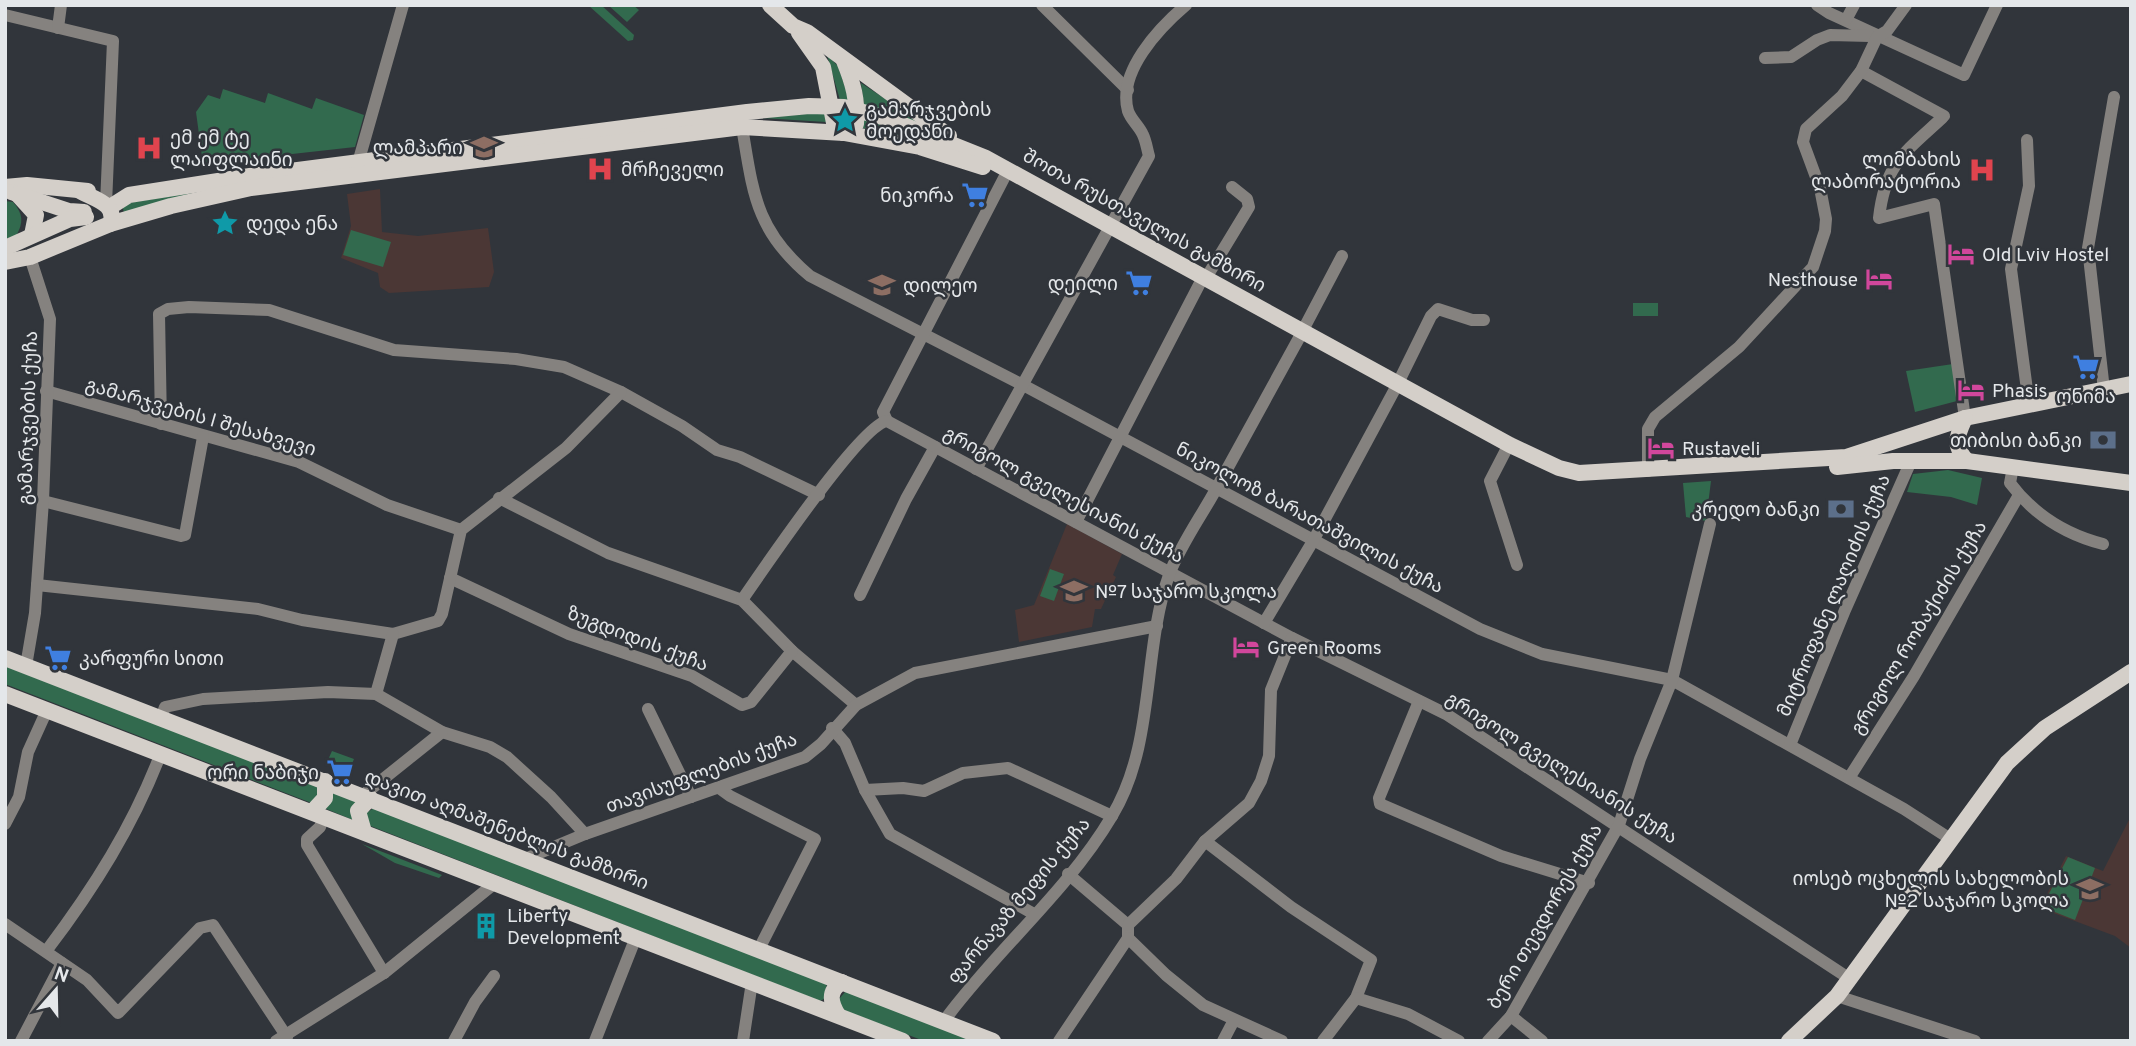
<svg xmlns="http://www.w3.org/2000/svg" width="2136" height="1046" viewBox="0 0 2136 1046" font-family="Overpass,'Noto Sans Georgian',sans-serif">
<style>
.education{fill:#4b3735}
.green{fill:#326a4e}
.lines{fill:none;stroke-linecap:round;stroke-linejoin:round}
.minor{stroke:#85827f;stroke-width:12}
.major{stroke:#d4cfc9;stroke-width:16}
.labels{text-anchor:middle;stroke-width:5;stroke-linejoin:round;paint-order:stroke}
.poi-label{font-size:19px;fill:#e4e7ea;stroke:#31353b;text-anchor:start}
.street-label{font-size:19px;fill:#e4e7ea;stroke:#31353b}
</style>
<rect width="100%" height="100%" fill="#31353b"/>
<g class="education">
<path d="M380 189 382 232 418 236 488 228 494 272 489 287 389 293 380 287 378 273 341 258 351 226 347 194Z"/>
<path d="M1067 524 1122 554 1113 575 1116 577 1101 609H1095L1092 627 1019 642 1015 610 1034 605Z"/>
<path d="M2131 816V948L2115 936 2040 908 2066 856 2103 871Z"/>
</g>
<g class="green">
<path d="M588 5H601L634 35 633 40 628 41Z"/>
<path d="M608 5H633L639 10 627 22Z"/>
<path d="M827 55 838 66 850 102 840 100Z"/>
<path d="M861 83 928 127 864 106Z"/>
<path d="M223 89 265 103 268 93 312 109 316 98 364 115 355 147 203 164 196 112 208 95 220 99Z"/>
<path d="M826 112V122L762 118Z"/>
<path d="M864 119 929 142 862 128Z"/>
<path d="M196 192 124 213 122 204Z"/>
<path d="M5 201 13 202C23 214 24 222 16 236L5 239Z"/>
<path d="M351 230 391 242 383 267 343 255Z"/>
<rect x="1633" y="303" width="25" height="13"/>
<path d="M1953 364 1957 401 1915 412 1906 371Z"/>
<path d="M1948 470 1982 478 1977 505 1951 497 1907 492 1913 474Z"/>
<path d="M1711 481 1706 521 1686 517 1683 483Z"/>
<path d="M1050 569 1064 574 1054 601 1040 596Z"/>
<path d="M5 666 316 786 320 793 313 803 309 802 5 684Z"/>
<path d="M332 751 354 759 349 771 327 762Z"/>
<path d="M331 791 359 802 353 820 324 808Z"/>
<path d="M374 808 827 983 824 999 820 1001 368 825 366 813Z"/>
<path d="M362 844 442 875 439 878 395 863Z"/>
<path d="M2068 857 2095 868 2075 920 2042 907Z"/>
<path d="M845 992H849L976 1041H924L841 1009 839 999Z"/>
</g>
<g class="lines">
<g class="minor">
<path d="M1042 5 1128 90"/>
<path d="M1817 5 1829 13 1964 75 1997 5"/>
<path d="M5 15 113 41 106 204"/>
<path d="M1846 20 1854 5"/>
<path d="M58 28 61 5"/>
<path d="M1765 58 1791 57 1817 40 1830 35 1870 36"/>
<path d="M1861 71 1944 116"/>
<path d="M1942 118C1904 153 1885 164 1879 218L1934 204 1965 418"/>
<path d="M742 127C753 192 755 230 810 276L1023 385 1480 629 1542 654 1672 680 1904 809 1952 840"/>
<path d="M2027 140 2029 186 2011 269 2029 405"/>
<path d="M358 163 403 5"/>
<path d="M1206 278 1249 207 1247 199 1232 187"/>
<path d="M1303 330 1342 256"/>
<path d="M1398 383 1431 316 1438 309 1472 320H1484"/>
<path d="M2104 390 2088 248 2114 97"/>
<path d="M46 391 299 462 387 505 461 530"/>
<path d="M887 421 883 412 1004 178"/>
<path d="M161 424 159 314 168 309 189 307 269 310 394 350 516 359 564 367 621 392 682 426 717 450 740 457 819 495"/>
<path d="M1506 450 1490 481 1517 565"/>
<path d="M2013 467 2010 483C2034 515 2064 534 2103 544"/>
<path d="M976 469 1149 156C1147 149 1146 141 1143 135 1140 127 1131 120 1128 111 1117 72 1159 28 1186 5"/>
<path d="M1648 471V429L1655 417 1739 347 1813 267 1825 231 1826 219 1820 188 1803 142 1806 129 1842 96 1861 71 1877 37 1887 31 1906 5"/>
<path d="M499 498 608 553 742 600 792 651 856 705"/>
<path d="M43 501 181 536 185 535 203 437"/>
<path d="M1076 522 1200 283"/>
<path d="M450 578 569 634 692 676 742 705 751 702 792 651"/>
<path d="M37 585 258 609 302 620 393 634 438 621 442 614 461 530 566 448 621 392"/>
<path d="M860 595 906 499 935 447"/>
<path d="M742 600C762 571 861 425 887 421L1292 638 1446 714 1850 979"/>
<path d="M1264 623 1313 541 1395 389"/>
<path d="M26 666 35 613 43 501 50 319 30 257"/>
<path d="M376 694 393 634"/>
<path d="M1419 701 1379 798 1380 804 1501 856 1589 883"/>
<path d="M648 709 691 797"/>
<path d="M161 718 165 707 203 699 328 692 376 694 442 732 490 747 507 757 551 797 585 834"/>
<path d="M832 728 845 743 865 790 890 834 1034 914"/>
<path d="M1790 745 1845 610 1911 461"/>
<path d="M1849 778 1914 676 2019 495"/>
<path d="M719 788 730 796 815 839 759 949"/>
<path d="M865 790 903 788 924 791 963 773 1008 768 1112 816"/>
<path d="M362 796 442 732"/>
<path d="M324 816 320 827 307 839V845L384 973"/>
<path d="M5 824 19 797 28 752 47 710"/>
<path d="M1205 841 1291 907 1371 960 1356 998 1323 1041"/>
<path d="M525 859 585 834 805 757 821 744 856 705 915 673 1157 626"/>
<path d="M1068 874 1128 925V938L1166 975 1203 1005 1282 1041"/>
<path d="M5 924 87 980 118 1013 200 928 213 925 287 1037"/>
<path d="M1128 925 1176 879 1205 841 1249 803 1261 781 1269 756 1271 690 1292 638"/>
<path d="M47 950C94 888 133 826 161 753"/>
<path d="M1837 996 1975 1041"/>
<path d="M1356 998 1408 1014 1459 1041"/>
<path d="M1511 1016 1542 1041"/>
<path d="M944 1021C996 950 1067 892 1112 816 1156 743 1142 651 1169 575 1180 546 1200 518 1215 491 1243 440 1271 389 1299 338"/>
<path d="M21 1041 62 963"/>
<path d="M276 1041 384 973 495 883"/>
<path d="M454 1041 475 1002 494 976"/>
<path d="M595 1041 636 937"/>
<path d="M743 1041 752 982"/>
<path d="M1059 1041 1128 938"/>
<path d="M1223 1041 1234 1020"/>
<path d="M1488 1041 1511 1016 1619 825 1640 759 1672 680 1710 524"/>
</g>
<g class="major">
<path d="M770 5 793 26 807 32 949 136"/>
<path d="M799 33 823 67 834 123 844 133"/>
<path d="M844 133 856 124C858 100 853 83 844 61"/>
<path d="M5 187 27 185 88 191"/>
<path d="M11 192 69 211 84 212"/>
<path d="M17 194 36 215 32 235"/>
<path d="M110 207 129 195 250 176 747 112 809 106 844 107 886 118 986 158 1510 445 1559 468 1579 473 1846 457 1965 418 2131 384"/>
<path d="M110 224 171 206 251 188 742 127 844 133 920 147 983 167"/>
<path d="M5 248 70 219 86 217"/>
<path d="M5 262 30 257 110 224C118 204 94 199 80 191"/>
<path d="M1965 418C1957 436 1952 445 1967 461"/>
<path d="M1837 467 1893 461H1967L2131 483"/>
<path d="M5 658 993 1041"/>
<path d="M5 694 903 1041"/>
<path d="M312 812 325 798V781"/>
<path d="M364 832 358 811 370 798"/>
<path d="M838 1015C830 1002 828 991 842 982"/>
<path d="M1789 1041 1837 996 2007 763 2045 728 2131 672"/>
</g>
</g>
<defs>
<g id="sight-bare" transform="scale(2.1)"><path d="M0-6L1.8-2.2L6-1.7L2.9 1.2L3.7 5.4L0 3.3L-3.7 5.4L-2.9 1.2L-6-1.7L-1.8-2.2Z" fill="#0f9aa8" stroke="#31353b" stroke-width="2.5" paint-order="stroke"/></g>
<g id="school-bare" transform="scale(2.1)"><path d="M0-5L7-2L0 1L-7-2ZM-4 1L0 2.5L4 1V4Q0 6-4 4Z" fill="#8d6e63" stroke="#31353b" stroke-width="2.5" paint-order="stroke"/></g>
<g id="hospital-bare" transform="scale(2.1)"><path d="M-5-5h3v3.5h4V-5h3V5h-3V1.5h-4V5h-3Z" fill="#e0444e" stroke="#31353b" stroke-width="2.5" paint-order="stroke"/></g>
<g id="supermarket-bare" transform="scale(2.1)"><path d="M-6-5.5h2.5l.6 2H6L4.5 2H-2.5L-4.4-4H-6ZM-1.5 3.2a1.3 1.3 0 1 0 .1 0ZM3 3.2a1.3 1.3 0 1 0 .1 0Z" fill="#3f7fe0" stroke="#31353b" stroke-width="2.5" paint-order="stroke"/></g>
<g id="hotel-bare" transform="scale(2.1)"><path d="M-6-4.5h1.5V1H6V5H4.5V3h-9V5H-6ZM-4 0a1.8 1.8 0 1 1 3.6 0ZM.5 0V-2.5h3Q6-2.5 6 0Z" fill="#d1479c" stroke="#31353b" stroke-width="2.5" paint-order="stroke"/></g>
<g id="bank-bare" transform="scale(2.1)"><path d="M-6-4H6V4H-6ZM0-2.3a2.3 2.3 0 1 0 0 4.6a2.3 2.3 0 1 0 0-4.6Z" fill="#5c6f8a" stroke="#31353b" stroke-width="2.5" paint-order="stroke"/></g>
<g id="building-bare" transform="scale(2.1)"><path d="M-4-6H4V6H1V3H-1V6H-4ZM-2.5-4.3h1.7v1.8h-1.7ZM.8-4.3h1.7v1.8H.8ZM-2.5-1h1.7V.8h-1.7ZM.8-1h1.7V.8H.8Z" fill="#0f9aa8" stroke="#31353b" stroke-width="2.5" paint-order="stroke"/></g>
</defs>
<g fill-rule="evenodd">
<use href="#sight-bare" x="845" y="120"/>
<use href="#school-bare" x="484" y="147"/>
<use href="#hospital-bare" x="149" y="148"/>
<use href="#hospital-bare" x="600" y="169"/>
<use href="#hospital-bare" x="1982" y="170"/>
<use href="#supermarket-bare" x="975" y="195"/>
<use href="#sight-bare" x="225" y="223"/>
<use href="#hotel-bare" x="1961" y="254"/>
<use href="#hotel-bare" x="1879" y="279"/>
<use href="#supermarket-bare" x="1139" y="283"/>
<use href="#school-bare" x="882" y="285"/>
<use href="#supermarket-bare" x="2086" y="367"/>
<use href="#hotel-bare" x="1971" y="390"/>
<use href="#bank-bare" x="2103" y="440"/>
<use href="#hotel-bare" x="1661" y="448"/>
<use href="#bank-bare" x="1841" y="509"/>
<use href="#school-bare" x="1074" y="591"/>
<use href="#hotel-bare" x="1246" y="647"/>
<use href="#supermarket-bare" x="58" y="658"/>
<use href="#supermarket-bare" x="340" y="772"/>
<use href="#school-bare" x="2090" y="889"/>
<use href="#building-bare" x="486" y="926"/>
</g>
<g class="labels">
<g class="poi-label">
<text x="866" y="116">გამარჯვების<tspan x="866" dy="22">მოედანი</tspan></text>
<text x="170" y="144">ემ ემ ტე<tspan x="170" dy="22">ლაიფლაინი</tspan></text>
<text x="463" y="154" text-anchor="end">ლამპარი</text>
<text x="1961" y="166" text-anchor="end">ლიმბახის<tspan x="1961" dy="22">ლაბორატორია</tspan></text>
<text x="621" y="176">მრჩეველი</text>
<text x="954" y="202" text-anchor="end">ნიკორა</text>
<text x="246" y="230">დედა ენა</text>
<text x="1982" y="261">Old Lviv Hostel</text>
<text x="1858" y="286" text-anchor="end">Nesthouse</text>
<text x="1118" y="290" text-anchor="end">დეილი</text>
<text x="903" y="292">დილეო</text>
<text x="1992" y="397">Phasis</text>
<text x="2086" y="403" text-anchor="middle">ონიმა</text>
<text x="2082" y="447" text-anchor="end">თიბისი ბანკი</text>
<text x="1682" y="455">Rustaveli</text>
<text x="1820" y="516" text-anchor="end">კრედო ბანკი</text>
<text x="1095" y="598">№7 საჯარო სკოლა</text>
<text x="1267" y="654">Green Rooms</text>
<text x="79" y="665">კარფური სითი</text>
<text x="319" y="779" text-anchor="end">ორი ნაბიჯი</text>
<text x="2069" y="885" text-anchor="end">იოსებ ოცხელის სახელობის<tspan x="2069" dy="22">№2 საჯარო სკოლა</tspan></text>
<text x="507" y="922">Liberty<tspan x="507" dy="22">Development</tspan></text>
</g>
<g class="street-label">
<text transform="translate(1145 220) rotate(29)" y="7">შოთა რუსთაველის გამზირი</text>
<text transform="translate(201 416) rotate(16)" y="7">გამარჯვების I შესახვევი</text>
<text transform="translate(27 418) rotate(-88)" y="7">გამარჯვების ქუჩა</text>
<text transform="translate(1064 494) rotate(28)" y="7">გრიგოლ გველესიანის ქუჩა</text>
<text transform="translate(1310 517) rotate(28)" y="7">ნიკოლოზ ბარათაშვილის ქუჩა</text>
<text transform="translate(1833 595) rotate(-67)" y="7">მიტროფანე ლაღიძის ქუჩა</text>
<text transform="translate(1918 627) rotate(-59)" y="7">გრიგოლ რობაქიძის ქუჩა</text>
<text transform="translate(638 638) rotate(21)" y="7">ზუგდიდის ქუჩა</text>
<text transform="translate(1562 767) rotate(32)" y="7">გრიგოლ გველესიანის ქუჩა</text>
<text transform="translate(701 772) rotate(-20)" y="7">თავისუფლების ქუჩა</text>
<text transform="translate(507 829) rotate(21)" y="7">დავით აღმაშენებლის გამზირი</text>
<text transform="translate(1018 900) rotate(-50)" y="7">ფარნავაზ მეფის ქუჩა</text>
<text transform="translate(1544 916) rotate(-60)" y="7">ბერი თევდორეს ქუჩა</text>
</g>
</g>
<rect width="2136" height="1046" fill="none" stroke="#e4e7ea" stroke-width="14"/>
<g transform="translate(56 990) rotate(20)" stroke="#31353b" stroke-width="5" paint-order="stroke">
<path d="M0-5L12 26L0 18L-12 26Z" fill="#e4e7ea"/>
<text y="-10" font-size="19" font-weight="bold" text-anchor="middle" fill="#e4e7ea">N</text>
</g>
</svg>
